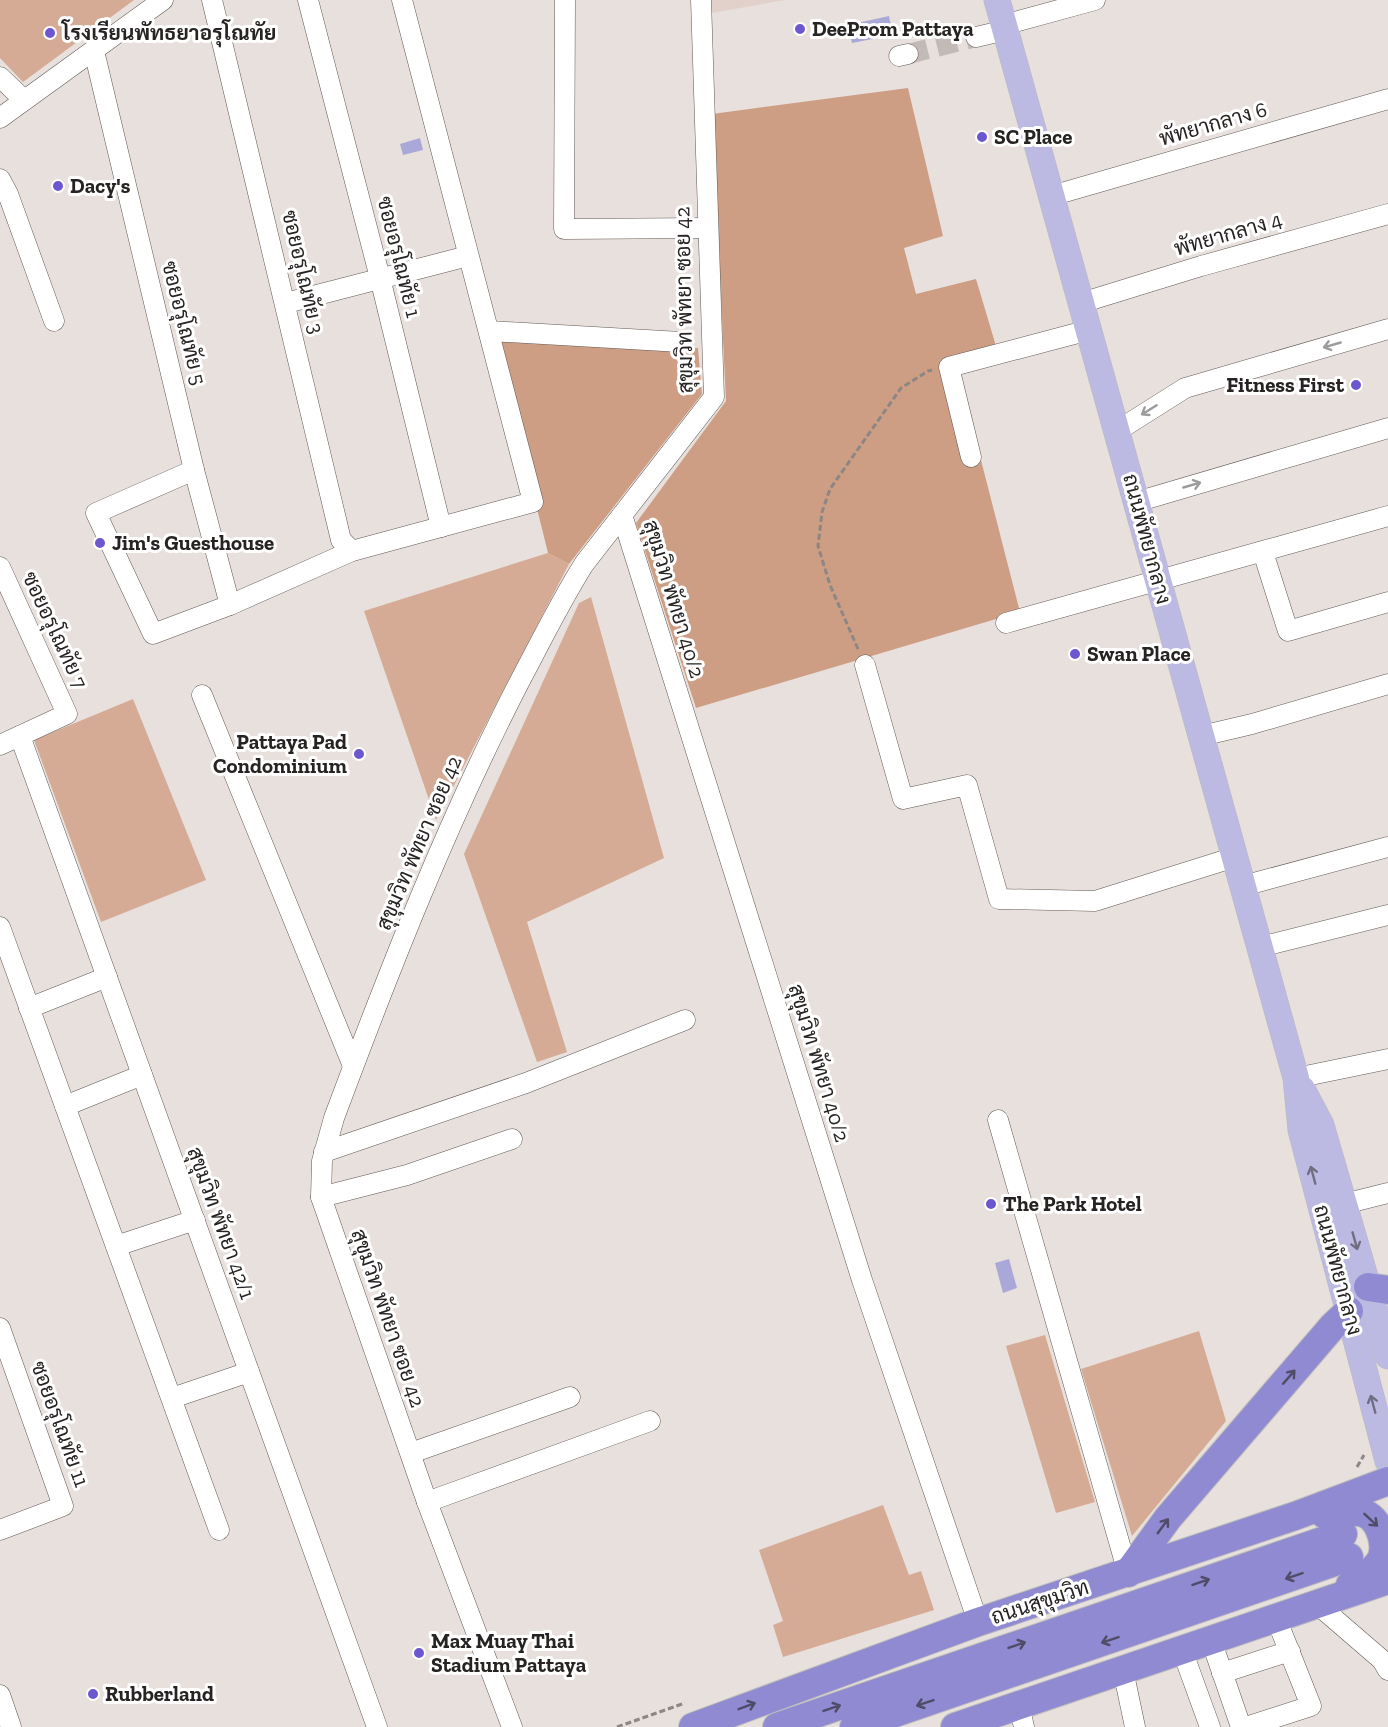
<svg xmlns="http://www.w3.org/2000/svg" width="1388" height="1727" viewBox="0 0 1388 1727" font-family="'Zilla Slab',Sarabun,serif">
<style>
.built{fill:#e1d1ca}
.green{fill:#d5ab95}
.forest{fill:#ce9e84}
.water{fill:#aaa8d8}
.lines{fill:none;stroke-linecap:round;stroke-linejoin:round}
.minor-tunnel{stroke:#c1bab7;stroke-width:20;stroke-dasharray:20 10;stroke-linecap:butt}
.minor-casing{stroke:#605955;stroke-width:21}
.major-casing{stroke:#bebdbd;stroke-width:27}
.highway-casing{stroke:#bebdbd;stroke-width:30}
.path{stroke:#8c8684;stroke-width:3;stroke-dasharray:6 3;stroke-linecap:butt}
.minor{stroke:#fff;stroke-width:20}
.major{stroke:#bcb9e3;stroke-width:26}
.highway{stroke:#8f8ad1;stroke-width:28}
.oneway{stroke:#9d9c9c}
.oneway2{stroke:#716e82}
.oneway3{stroke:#504c68}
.poi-dot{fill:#6c57d1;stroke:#fff;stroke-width:2}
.labels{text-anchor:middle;stroke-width:6;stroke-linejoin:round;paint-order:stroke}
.poi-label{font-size:21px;font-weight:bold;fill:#262322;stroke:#fff;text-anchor:start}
.street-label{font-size:21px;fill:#262322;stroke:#fff}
</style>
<rect width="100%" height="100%" fill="#e8e0dc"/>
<path class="built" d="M712 0H785L712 13Z"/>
<g class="green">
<path d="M0 0H134L23 82 0 58Z"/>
<path d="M548 553 569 564 436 820 364 611Z"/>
<path d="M591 597 664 858 527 922 567 1052 537 1062 464 854 579 603Z"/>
<path d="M133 699 206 880 101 922 34 740Z"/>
<path d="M1199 1331 1226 1421 1132 1536 1081 1369Z"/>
<path d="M1045 1335 1095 1502 1056 1513 1006 1346Z"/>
<path d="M883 1505 909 1575 921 1571 934 1610 783 1657 773 1625 783 1621 759 1550Z"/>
</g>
<g class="forest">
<path d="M908 88 943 236 904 248 916 294 976 279 996 346 954 355 1020 612 696 708 636 523 726 401 712 114Z"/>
<path d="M495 339 698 348 702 394 569 564 548 553Z"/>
</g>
<g class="water">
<path d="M889 16 893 35 852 43 848 25Z"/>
<path d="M420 138 423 150 403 155 400 144Z"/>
<path d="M1009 1259 1017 1288 1003 1293 995 1263Z"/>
</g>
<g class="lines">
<path class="minor-tunnel" d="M908 54 976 37"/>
<g class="minor-casing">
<g id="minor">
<path d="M212 0 341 540 352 551"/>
<path d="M308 0 380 278 441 527"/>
<path d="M565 0 564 229 708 228"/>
<path d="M1004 25 1095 0"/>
<path d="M976 37 1006 30"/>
<path d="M94 51 194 470 230 605"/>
<path d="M899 56 908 54"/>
<path d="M0 77 24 100"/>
<path d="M0 118 163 0"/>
<path d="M0 179 8 194 54 321"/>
<path d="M1051 196 1388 99"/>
<path d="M286 303 468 256"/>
<path d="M1081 303 1201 266 1388 214"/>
<path d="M489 331 681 342"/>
<path d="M1117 431 1185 388 1388 329"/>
<path d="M971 457 949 367 1089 330"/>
<path d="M194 470 96 513 153 634 230 605 352 551 533 502 402 0"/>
<path d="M1136 502 1388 428"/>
<path d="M622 515 862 1280 978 1622"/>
<path d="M1263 552 1288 631 1388 602"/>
<path d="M0 567 67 714 0 745"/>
<path d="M1006 623 1388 516"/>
<path d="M865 665 903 799 967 785 999 899 1095 901 1235 857"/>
<path d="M202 695 353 1066"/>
<path d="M20 736 377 1727"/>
<path d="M1201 736 1252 724 1388 684"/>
<path d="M1243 886 1388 847"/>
<path d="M0 927 219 1530"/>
<path d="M1260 947 1388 915"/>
<path d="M29 1008 107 977"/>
<path d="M1296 1078 1388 1059"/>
<path d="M65 1106 142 1075"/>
<path d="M998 1120 1128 1573"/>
<path d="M324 1152 526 1083 685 1020"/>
<path d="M321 1197 407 1175 512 1139"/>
<path d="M1344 1204 1388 1193"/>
<path d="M116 1246 195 1220"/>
<path d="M0 1328 63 1506 0 1530"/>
<path d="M172 1398 249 1372"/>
<path d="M411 1453 570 1397"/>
<path d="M427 1502 650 1421"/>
<path d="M1317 1604 1382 1660 1388 1670"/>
<path d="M1211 1640 1241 1727"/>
<path d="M1182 1650 1210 1727"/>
<path d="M1123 1670 1135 1727"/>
<path d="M1222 1673 1290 1651"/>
<path d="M0 1695 11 1727"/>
<path d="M1019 1705 1024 1727"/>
<path d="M512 1727 427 1502 321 1197 322 1161 334 1118C390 968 449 817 523 675 543 637 562 599 584 564L714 397 701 0"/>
<path d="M1246 1727 1311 1706 1276 1618"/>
</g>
</g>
<g class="major-casing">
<g id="major">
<path d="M997 0 1296 1078 1301 1130 1388 1461"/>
<path d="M1302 1089 1321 1125 1388 1356"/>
</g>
</g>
<g class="highway-casing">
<g id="highway">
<path d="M1368 1287 1388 1290"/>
<path d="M1324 1514C1335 1513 1347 1511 1358 1512 1377 1513 1387 1540 1382 1557 1377 1570 1361 1578 1350 1585"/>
<path d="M1128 1573 1168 1518 1332 1327 1349 1311"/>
<path d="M693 1727 978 1622 1295 1516 1388 1481"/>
<path d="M777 1727 1343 1534"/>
<path d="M854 1727 1349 1557"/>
<path d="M955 1727 1388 1580"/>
</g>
</g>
<g class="path">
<path d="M858 649 830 585 818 546 822 512 830 489 901 388 928 371 932 370"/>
<path d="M1357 1467 1364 1455"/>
<path d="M617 1727 685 1703"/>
</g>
<use href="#minor" class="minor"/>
<use href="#major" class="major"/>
<use href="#highway" class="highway"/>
</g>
<defs><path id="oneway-shaft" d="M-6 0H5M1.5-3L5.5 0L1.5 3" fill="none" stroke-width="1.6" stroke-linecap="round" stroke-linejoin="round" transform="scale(1.5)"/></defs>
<g class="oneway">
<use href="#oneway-shaft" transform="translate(1332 345) rotate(164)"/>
<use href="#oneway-shaft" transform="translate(1149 410) rotate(148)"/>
<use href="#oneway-shaft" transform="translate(1192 485) rotate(-16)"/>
</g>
<g class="oneway2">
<use href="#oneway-shaft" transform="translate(1313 1175) rotate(-105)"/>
<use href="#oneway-shaft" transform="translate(1355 1241) rotate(74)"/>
<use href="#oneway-shaft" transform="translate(1373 1404) rotate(-105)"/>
</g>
<g class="oneway3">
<use href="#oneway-shaft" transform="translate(1289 1377) rotate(-49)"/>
<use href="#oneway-shaft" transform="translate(1371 1520) rotate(43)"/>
<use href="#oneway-shaft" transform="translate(1163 1526) rotate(-54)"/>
<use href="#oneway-shaft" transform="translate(1294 1576) rotate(161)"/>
<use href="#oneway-shaft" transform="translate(1201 1582) rotate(-19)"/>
<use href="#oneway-shaft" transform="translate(1110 1640) rotate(161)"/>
<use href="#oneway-shaft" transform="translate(1017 1645) rotate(-19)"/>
<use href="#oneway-shaft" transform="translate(925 1703) rotate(161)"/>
<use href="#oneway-shaft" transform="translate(747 1706) rotate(-21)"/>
<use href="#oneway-shaft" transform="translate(832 1708) rotate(-19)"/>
</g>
<g class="poi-dot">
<circle cx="800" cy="29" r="6"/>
<circle cx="50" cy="33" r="6"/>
<circle cx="982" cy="137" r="6"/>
<circle cx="58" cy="186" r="6"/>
<circle cx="1356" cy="385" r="6"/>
<circle cx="100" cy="543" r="6"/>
<circle cx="1075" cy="654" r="6"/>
<circle cx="359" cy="754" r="6"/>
<circle cx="991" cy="1204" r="6"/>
<circle cx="419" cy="1653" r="6"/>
<circle cx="93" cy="1694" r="6"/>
</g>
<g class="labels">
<g class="poi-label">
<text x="812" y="36">DeeProm Pattaya</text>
<text x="62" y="40">โรงเรียนพัทธยาอรุโณทัย</text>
<text x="994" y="144">SC Place</text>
<text x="70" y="193">Dacy's</text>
<text x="1344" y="392" text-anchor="end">Fitness First</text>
<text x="112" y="550">Jim's Guesthouse</text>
<text x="1087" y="661">Swan Place</text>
<text x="347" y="749" text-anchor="end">Pattaya Pad<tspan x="347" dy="24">Condominium</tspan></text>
<text x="1003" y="1211">The Park Hotel</text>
<text x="431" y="1648">Max Muay Thai<tspan x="431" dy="24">Stadium Pattaya</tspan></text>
<text x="105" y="1701">Rubberland</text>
</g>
<g class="street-label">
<text transform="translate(1213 124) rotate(-16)" y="7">พัทยากลาง 6</text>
<text transform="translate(1228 234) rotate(-16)" y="7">พัทยากลาง 4</text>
<text transform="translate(399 257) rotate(76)" y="7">ซอยอรุโณทัย 1</text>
<text transform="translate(303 272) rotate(77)" y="7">ซอยอรุโณทัย 3</text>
<text transform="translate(684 300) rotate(-91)" y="7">สุขุมวิท พัทยา ซอย 42</text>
<text transform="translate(184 323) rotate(76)" y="7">ซอยอรุโณทัย 5</text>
<text transform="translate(1147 539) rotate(75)" y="7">ถนนพัทยากลาง</text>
<text transform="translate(674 599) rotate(73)" y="7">สุขุมวิท พัทยา 40/2</text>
<text transform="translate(55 630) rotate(65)" y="7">ซอยอรุโณทัย 7</text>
<text transform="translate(419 843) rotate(-67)" y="7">สุขุมวิท พัทยา ซอย 42</text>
<text transform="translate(819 1063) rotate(73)" y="7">สุขุมวิท พัทยา 40/2</text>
<text transform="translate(221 1223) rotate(70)" y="7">สุขุมวิท พัทยา 42/1</text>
<text transform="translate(1338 1270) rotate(75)" y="7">ถนนพัทยากลาง</text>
<text transform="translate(388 1318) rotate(71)" y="7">สุขุมวิท พัทยา ซอย 42</text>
<text transform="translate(60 1424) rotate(70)" y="7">ซอยอรุโณทัย 11</text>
<text transform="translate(1040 1602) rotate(-18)" y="7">ถนนสุขุมวิท</text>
</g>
</g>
</svg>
